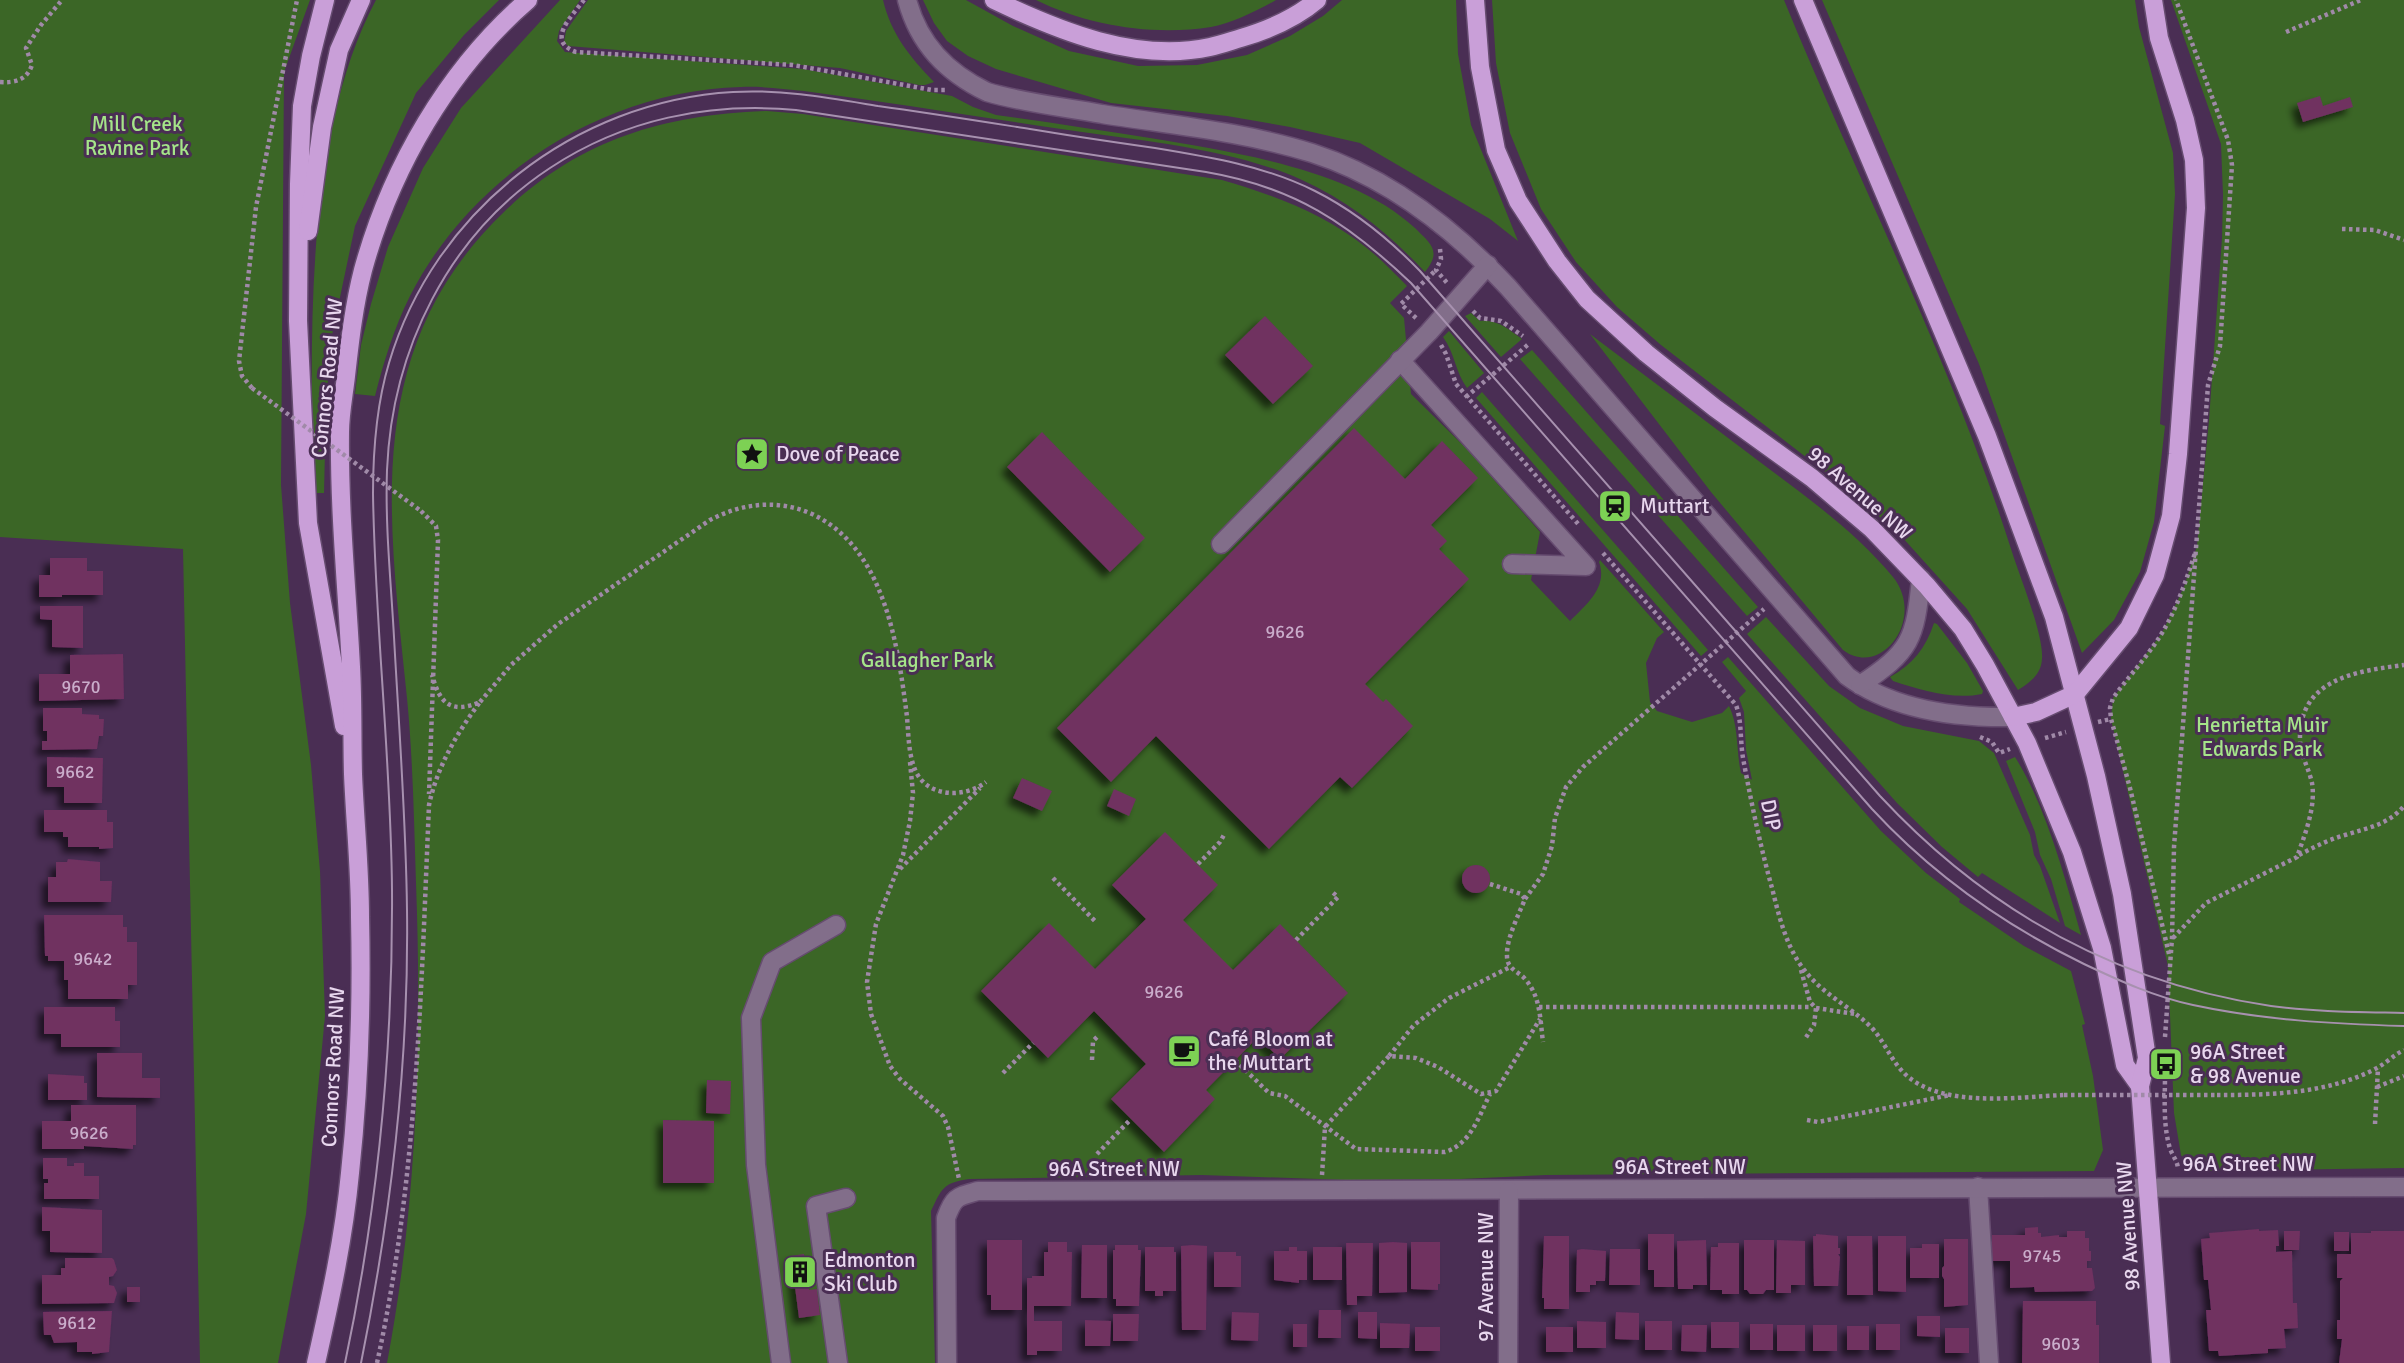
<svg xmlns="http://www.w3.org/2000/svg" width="2404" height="1363" viewBox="0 0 2404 1363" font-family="Signika,sans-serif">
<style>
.green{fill:#3b6626}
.building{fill:#6f3061;filter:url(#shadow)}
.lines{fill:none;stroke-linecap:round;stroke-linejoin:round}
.minor-casing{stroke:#664c70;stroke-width:21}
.major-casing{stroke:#664c70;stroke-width:21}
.path{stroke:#a08aa8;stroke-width:4.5;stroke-dasharray:3.5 3.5;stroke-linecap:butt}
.minor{stroke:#826e8a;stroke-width:18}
.major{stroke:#c99fd8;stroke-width:18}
.tram{stroke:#a791af;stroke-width:2}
.path-bridge{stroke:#a08aa8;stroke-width:4.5;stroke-dasharray:3.5 3.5;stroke-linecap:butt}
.labels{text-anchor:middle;stroke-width:6;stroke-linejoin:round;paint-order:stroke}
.number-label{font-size:18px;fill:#caadcb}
.park-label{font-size:21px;fill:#a5e589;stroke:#4a2e54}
.street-label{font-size:21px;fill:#e8d7ee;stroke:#4a2e54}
.poi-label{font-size:21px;fill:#e8d7ee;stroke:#4a2e54;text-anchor:start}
</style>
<defs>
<filter id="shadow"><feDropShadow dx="-6" dy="6" stdDeviation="3.5" flood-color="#0009"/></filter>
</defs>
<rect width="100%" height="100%" fill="#4a2e54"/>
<g class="green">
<path d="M0 0H310L284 72 281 485 290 603 311 765 320 871 325 1016 306 1214 278 1363H200L183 549 0 537Z"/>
<path d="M376 0H499L464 35 416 93 355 226 331 340 326 408 324 493H313C311 341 303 137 376 0Z"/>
<path d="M560 0H580L559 31 557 41 565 52 803 69 952 96 973 107 996 115C1048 122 1099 130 1150 138 1233 152 1352 169 1415 228 1431 244 1442 251 1425 272 1389 234 1351 202 1302 180 1233 149 1144 141 1068 130 980 117 893 103 804 91 783 89 762 86 741 87 604 91 472 174 410 296 394 328 384 361 375 396L355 394 361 345 371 304 388 247 423 168 461 108Z"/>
<path d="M588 0H883C891 34 910 57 934 82L925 85H919L840 68 568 46 564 42 566 31Z"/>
<path d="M923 0H966L1013 26 1069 51 1138 66 1197 65 1247 55 1290 36 1323 16 1342 0H1456L1458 54 1471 125 1518 241 1490 219 1360 143 1290 127 1227 116 1111 103 996 69 968 56 947 41 934 23Z"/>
<path d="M1036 0H1276C1259 10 1230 24 1211 27 1154 36 1088 26 1036 0Z"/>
<path d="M1492 0H1784C1859 184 1952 362 2012 552 2020 577 2044 635 2042 659 2041 675 2030 682 2018 690L1967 609 1902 537 1855 495 1661 345 1617 307 1576 262 1541 209 1510 133 1496 63Z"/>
<path d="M1822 0H2135L2139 27 2173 153 2175 194 2160 424 2165 426 2154 522 2140 572 2114 620 2082 653 1979 364Z"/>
<path d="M2171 0H2404V1168L2193 1171 2181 1155 2174 1113 2168 966 2111 719 2113 698 2162 633 2184 587 2197 546 2209 420 2222 238 2223 195 2221 144Z"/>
<path d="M767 111 803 114 1222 180C1276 196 1324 213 1368 249 1382 260 1395 274 1407 286L1390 303 1404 318 1411 394 1468 450 1540 532 1531 580 1570 621C1587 604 1608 587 1599 562L1600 560 1664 632 1657 638 1646 663 1650 702 1657 711 1692 722 1722 713 1729 706C1739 726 1736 751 1741 773L1752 780 1746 750 1744 712 1739 698 1746 691 1722 662 1728 657 1881 831 1926 873 1960 899 1959 902 2024 946 2071 971 2085 1024 2082 1025 2093 1076 2103 1150 2094 1171 1546 1175 1460 1179 1347 1180 1202 1175 969 1179C943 1183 942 1188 931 1211L935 1363H387C417 1205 422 1044 416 883 414 822 413 760 407 698 389 519 360 350 504 212 580 139 664 115 767 111Z"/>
<path d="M1471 313 1480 321C1498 319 1509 330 1522 339L1501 357 1465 316Z"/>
<path d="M1449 331 1484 373 1467 388C1455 372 1455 353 1443 337Z"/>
<path d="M1590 334C1645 376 1701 417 1756 459 1804 495 1855 531 1893 577 1926 618 1882 679 1843 650L1711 492Z"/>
<path d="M1532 350 1758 607 1747 616 1520 359Z"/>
<path d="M1482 392 1708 650 1701 656 1476 398Z"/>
<path d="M1766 617 1829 686 1860 708 1903 726 1979 741 1994 753 2030 835 2034 855 2040 866 2060 923 1982 873 1978 877 1942 847 1897 803 1747 634Z"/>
<path d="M1934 623 1937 624 1967 663 1983 691 1982 694C1953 700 1920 690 1893 681L1890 677C1912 665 1926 648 1934 623Z"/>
<path d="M2015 757C2046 806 2065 878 2081 935L2065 926 2051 879 2040 855 2035 832 2006 761Z"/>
</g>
<g class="building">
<path d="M2320 96 2323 106 2350 97 2353 107 2303 122 2297 103Z"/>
<path d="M1265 316 1313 366 1273 404 1225 355Z"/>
<path d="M1354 428 1405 479 1442 441 1478 478 1431 525 1447 541 1439 549 1469 579 1365 684 1383 702 1386 699 1413 726 1352 788 1340 777 1269 849 1156 736 1111 782 1057 728Z"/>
<path d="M1042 432 1145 538 1110 572 1007 467Z"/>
<path d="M50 558H87V571H103V595H62V597H39V575H50Z"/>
<path d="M40 606H83V648L52 647V620L40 619Z"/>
<path d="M123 654 124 699 39 701V674H70V655Z"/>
<path d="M43 708H82V714L99 715V719H104L103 736H99L97 749 42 750V741H47V731H43Z"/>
<path d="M47 757 103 758 102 803H64V787H47Z"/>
<path d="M1022 778 1052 791 1042 811 1013 798Z"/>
<path d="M1114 789 1136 799 1129 816 1107 806Z"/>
<path d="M44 810H107V822H113V848L99 849V847H68V837H63V832H44Z"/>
<path d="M1165 832 1218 885 1183 920 1233 970 1280 924 1348 993 1280 1059 1258 1037 1206 1090 1215 1099 1164 1152 1111 1099 1146 1064 1094 1011 1048 1058 981 991 1049 923 1095 969 1146 919 1112 885Z"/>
<path d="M68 859 100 862V881H112L111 902H48V877H56V862H67Z"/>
<circle cx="1476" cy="879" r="14"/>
<path d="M44 915H123V927H127V942H137V985H128V999H68V980H64V961H48V956H45Z"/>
<path d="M44 1007H115V1021H120V1047H61V1034H44Z"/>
<path d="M97 1053H142V1078H160V1098L97 1097Z"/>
<path d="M48 1074 84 1076V1083H87V1100H48Z"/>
<path d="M707 1080 731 1081 730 1114 706 1113Z"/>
<path d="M71 1105H136V1145H133V1149L84 1146V1149H42V1121H71Z"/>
<path d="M663 1120 714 1121V1183H663Z"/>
<path d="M43 1158H67V1166H74V1163H84V1176H99V1199H44V1183H48V1179H43Z"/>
<path d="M42 1207 102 1210V1253L50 1252V1231H42Z"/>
<path d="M2038 1227V1233H2041V1237L2059 1235V1237H2067V1231H2085V1238H2089V1251H2091V1261H2087V1268H2092L2095 1288 2092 1291 2035 1292 2034 1287 2010 1288V1261H1992V1235H2025V1228Z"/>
<path d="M2259 1229V1231L2278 1230 2279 1246H2276V1252L2292 1251 2293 1303H2297L2298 1328 2284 1329 2286 1348 2268 1349V1353L2219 1356 2218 1351H2209L2206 1310H2211L2208 1280H2204L2201 1239 2210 1238 2209 1233Z"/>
<path d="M2284 1231H2300L2299 1250H2284Z"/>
<path d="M2371 1231H2404V1363H2339L2342 1339H2337V1320H2340V1281L2343 1278H2337V1254H2351V1233H2371Z"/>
<rect x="2334" y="1232" width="15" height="19"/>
<path d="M1648 1234H1674V1287H1654V1270H1648Z"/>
<path d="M1816 1234 1838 1236V1248H1840V1254H1838L1840 1257 1838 1286H1814L1813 1236H1816Z"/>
<path d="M1544 1236H1569V1309H1544V1298H1542Z"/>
<path d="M1847 1236H1872L1873 1295H1847Z"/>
<path d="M1878 1236H1906V1292L1878 1291Z"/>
<path d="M1944 1239H1968V1305L1944 1307V1279L1942 1276V1268L1944 1266Z"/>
<path d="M987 1240H1022V1310H991V1295H987Z"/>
<path d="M1706 1240 1707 1285H1693V1289H1678L1677 1241Z"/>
<path d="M1744 1240H1774V1290H1766L1763 1294H1750L1747 1290H1744Z"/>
<path d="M1777 1240 1805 1241V1285H1791V1293H1776Z"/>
<path d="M1048 1242H1067V1252H1072L1071 1306H1034V1321H1062V1351H1037V1355H1027V1278H1032V1276H1044V1252H1048Z"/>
<path d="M1393 1242 1407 1243V1292L1379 1293V1243Z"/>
<path d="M1411 1242H1440V1284H1438V1290L1411 1289Z"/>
<path d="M1346 1243H1373L1372 1296H1357V1305H1347Z"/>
<path d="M1718 1243H1739V1294H1722V1290H1710L1711 1247H1718Z"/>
<path d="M1922 1244H1939V1278H1910V1248H1922Z"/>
<path d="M1082 1245H1107V1298H1081Z"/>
<path d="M1115 1245H1138V1250H1141L1139 1306H1116V1299H1113V1250H1115Z"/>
<path d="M1192 1245 1207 1246 1206 1330H1182L1181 1246Z"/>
<path d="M1145 1247H1174V1252H1176V1291H1163V1296H1155V1291H1145Z"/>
<path d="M1289 1247H1297V1251H1307V1280H1299V1283L1274 1280V1251H1289Z"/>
<rect x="1313" y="1247" width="29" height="33"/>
<path d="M1582 1249 1606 1251 1605 1281H1596V1285H1590V1292H1576L1577 1250Z"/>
<path d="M1610 1249H1640V1285H1609Z"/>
<path d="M1214 1252H1236V1256H1241V1287H1214Z"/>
<path d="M804 1254 809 1290 817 1289 820 1315 799 1318 791 1256Z"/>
<path d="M65 1258H112L114 1260 117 1270 113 1276 109 1277V1285L114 1286 117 1293 114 1303 42 1304V1275H61V1268H65Z"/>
<rect x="127" y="1287" width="13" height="15"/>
<path d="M2023 1301H2096V1325H2099V1363H2022Z"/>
<path d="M1319 1310H1341V1338H1318Z"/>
<path d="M112 1311 109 1352 92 1354V1352H77V1342L54 1343 51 1335H44L43 1312Z"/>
<path d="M1232 1312 1259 1313 1258 1341 1231 1340Z"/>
<path d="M1358 1312H1377V1339L1358 1338Z"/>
<path d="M1616 1312 1639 1313V1340L1615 1339Z"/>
<path d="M1113 1314H1139L1138 1341H1113Z"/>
<path d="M1917 1316H1940V1337L1917 1336Z"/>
<path d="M1085 1320 1111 1321 1110 1346H1085Z"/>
<path d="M1577 1321 1606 1322V1348H1577Z"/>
<rect x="1645" y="1321" width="27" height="29"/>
<rect x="1711" y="1322" width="28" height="26"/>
<path d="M1380 1323 1410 1324 1409 1348H1380Z"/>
<rect x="1293" y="1324" width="14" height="23"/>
<rect x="1750" y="1324" width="23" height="26"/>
<rect x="1876" y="1324" width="24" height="26"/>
<path d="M1682 1325H1707L1706 1352 1681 1351Z"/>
<rect x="1777" y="1325" width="28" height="26"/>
<rect x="1813" y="1325" width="24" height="26"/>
<rect x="1847" y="1326" width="22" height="24"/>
<rect x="1415" y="1327" width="25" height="24"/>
<rect x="1546" y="1327" width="27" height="25"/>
<rect x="1945" y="1328" width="24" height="25"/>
</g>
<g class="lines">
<g class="minor-casing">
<g id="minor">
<path d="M907 0C919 44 946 72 987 92 1024 103 1064 107 1102 114 1172 125 1245 132 1312 153 1390 178 1454 229 1508 287L1847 676C1893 710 1958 718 2013 717"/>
<path d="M1400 360 1586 566 1512 564"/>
<path d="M1221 544 1429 332 1488 265"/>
<path d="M1860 685C1911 651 1915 640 1921 579"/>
<path d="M1978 1187 1989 1363"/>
<path d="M781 1363 756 1165 751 1018 772 962 836 925"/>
<path d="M838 1363 816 1206 846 1198"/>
<path d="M947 1363 946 1218C954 1196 957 1197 978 1191 1453 1193 1929 1185 2404 1187"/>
<path d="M1508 1363 1509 1191"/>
</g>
</g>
<g class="major-casing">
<g id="major">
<path d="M325 0 311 56 302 106 299 184 298 321 308 523 344 726"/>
<path d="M994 0C1059 31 1136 63 1210 47 1220 45 1231 41 1241 38 1268 30 1296 18 1317 0"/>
<path d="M1475 0 1480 67 1496 150 1518 201 1557 261 1587 299 1646 353 1715 408 1812 478 1872 529 1927 586 1963 629 1985 665 2027 743 2072 852 2102 948 2125 1065 2140 1086"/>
<path d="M1803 0 1987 436 2054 617 2096 776 2122 894 2147 1058 2140 1086 2161 1363"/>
<path d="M308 231 322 127 339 50 361 0"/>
<path d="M2013 717 2036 712 2075 694 2129 628 2155 575 2171 516 2178 454 2196 208 2194 160 2185 120 2159 38 2153 0"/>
<path d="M316 1363C330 1301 344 1237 350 1173 359 1089 362 1002 360 917 360 869 355 822 353 774 352 739 353 703 351 667 347 589 339 511 340 432 340 414 344 394 346 376 350 340 354 305 363 270 391 168 448 69 528 0"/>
</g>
</g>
<g class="path">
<path d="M584 0C572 16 545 41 576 52L793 65 932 90H946"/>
<path d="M2286 32 2361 0"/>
<path d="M0 82C15 83 27 80 32 65L26 48 41 25 62 0"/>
<path d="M2342 229 2375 230 2404 240"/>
<path d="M1440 249 1441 259 1436 270 1448 284"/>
<path d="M1473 311 1480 318 1501 321 1523 336"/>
<path d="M1416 318 1401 304 1436 270"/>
<path d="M1441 345 1446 354 1456 384 1579 525"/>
<path d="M252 388 242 376 239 361 256 207 297 0"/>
<path d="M1466 397 1530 343"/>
<path d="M421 511 436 526 438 540 429 794"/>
<path d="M1603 553 1736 705C1742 722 1740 740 1743 758 1751 801 1760 845 1772 888 1779 916 1786 947 1805 971 1823 994 1849 1006 1870 1026 1884 1040 1890 1059 1904 1073 1940 1109 2017 1097 2064 1095"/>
<path d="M480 702 511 665 558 624 710 520C742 503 778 499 812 514 883 547 897 640 906 709 909 729 907 752 916 772 929 798 965 798 986 782"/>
<path d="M2098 722 2111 719"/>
<path d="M1980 737 1992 742 1999 753 2010 749"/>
<path d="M2045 738 2066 732"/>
<path d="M910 762 913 793 910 821 903 855 876 924 867 982 871 1014 890 1066 900 1079 943 1116 948 1127 959 1179"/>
<path d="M2299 855C2314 847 2328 840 2345 835 2367 828 2388 825 2404 806"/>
<path d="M1198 864 1220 842 1225 833"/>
<path d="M900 869 980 788"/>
<path d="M1053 878 1095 921"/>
<path d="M1490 884 1521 894 1525 899C1519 914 1506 939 1507 956 1507 970 1519 971 1526 980 1541 998 1540 1020 1543 1042"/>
<path d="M1525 899 1543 874 1552 846 1555 818 1566 787 1583 767 1764 609"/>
<path d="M2173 938 2206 903 2297 857C2305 834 2316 807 2312 783 2309 769 2301 756 2300 741 2298 679 2356 671 2404 665"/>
<path d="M1296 940 1338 897 1331 891"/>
<path d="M2169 954 2130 788 2111 719 2110 708 2113 698C2129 676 2148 656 2162 633 2177 608 2186 581 2195 553"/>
<path d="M1801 970 1810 1002 1816 1008 1814 1025 1805 1039"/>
<path d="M1539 1007H1812"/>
<path d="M1816 1008 1855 1014"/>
<path d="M2165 1037 2172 938 2174 847 2208 385 2220 346 2232 165 2228 140 2176 0"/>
<path d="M1389 1056 1414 1025 1449 998 1510 967"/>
<path d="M1092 1060 1093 1041 1099 1035"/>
<path d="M1235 1060 1269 1093 1285 1096 1356 1149 1445 1152C1471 1144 1479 1116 1490 1094"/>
<path d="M1003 1073 1033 1043"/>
<path d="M2165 1074C2165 1098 2163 1122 2169 1145 2171 1155 2178 1160 2178 1170"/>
<path d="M2377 1087 2404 1076"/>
<path d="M2217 1095C2270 1095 2328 1094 2377 1068 2386 1063 2394 1055 2404 1050"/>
<path d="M1807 1120 1818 1122 1950 1095"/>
<path d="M2375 1124 2378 1068"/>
<path d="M1097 1154 1131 1119"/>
<path d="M1322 1175 1325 1127 1389 1056 1416 1058 1438 1067 1481 1094 1496 1091 1540 1019"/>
<path d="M377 1363C417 1180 421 992 429 805 437 767 457 733 480 702 451 714 440 704 432 675"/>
</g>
<use href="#minor" class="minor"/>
<use href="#major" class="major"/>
<g class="tram">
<path d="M345 1363C378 1207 393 1049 392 890 391 758 375 626 373 494 373 450 376 406 389 363 434 211 575 101 733 92 782 89 830 98 878 106 929 113 979 121 1030 129 1071 136 1113 142 1155 148 1210 157 1265 166 1315 191 1355 211 1389 239 1420 271L1880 796C1987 911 2115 983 2271 1006 2315 1012 2360 1012 2404 1013"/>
<path d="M361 1363C391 1215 409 1062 407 910 406 819 399 728 394 637 391 582 385 526 387 470 392 350 448 235 550 168 624 119 709 102 796 110L1206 172C1294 187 1348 223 1411 283L1872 809C1933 875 2004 925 2084 964 2120 981 2155 997 2193 1005 2263 1020 2333 1024 2404 1026"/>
</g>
<g class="path-bridge">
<path d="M252 388 421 511"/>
<path d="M2064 1095H2217"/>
</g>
</g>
<defs>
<g id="sight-square" transform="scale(1.75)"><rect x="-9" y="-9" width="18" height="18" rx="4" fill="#7dd154" stroke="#4a2e54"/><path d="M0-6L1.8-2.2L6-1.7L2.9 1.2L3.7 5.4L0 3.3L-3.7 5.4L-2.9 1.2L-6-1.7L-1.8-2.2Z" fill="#111"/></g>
<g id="station-square" transform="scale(1.75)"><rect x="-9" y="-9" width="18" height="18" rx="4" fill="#7dd154" stroke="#4a2e54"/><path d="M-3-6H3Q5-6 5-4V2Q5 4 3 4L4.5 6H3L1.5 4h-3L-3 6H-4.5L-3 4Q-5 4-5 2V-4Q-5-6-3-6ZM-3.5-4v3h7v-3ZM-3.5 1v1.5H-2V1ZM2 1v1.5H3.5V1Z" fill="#111"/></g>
<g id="cafe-square" transform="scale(1.75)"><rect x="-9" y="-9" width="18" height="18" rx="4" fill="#7dd154" stroke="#4a2e54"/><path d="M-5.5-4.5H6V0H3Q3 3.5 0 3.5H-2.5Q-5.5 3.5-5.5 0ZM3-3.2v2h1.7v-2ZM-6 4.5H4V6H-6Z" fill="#111"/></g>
<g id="bus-square" transform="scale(1.75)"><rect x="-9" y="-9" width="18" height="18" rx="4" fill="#7dd154" stroke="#4a2e54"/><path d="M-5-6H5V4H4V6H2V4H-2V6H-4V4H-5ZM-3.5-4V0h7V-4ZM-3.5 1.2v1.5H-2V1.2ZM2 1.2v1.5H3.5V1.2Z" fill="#111"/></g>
<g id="building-square" transform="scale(1.75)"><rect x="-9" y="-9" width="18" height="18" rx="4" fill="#7dd154" stroke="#4a2e54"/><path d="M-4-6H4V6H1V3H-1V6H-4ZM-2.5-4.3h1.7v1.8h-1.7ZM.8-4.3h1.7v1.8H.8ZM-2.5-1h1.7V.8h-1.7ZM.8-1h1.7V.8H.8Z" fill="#111"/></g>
</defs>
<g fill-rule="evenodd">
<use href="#sight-square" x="752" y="454"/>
<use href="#station-square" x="1615" y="506"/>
<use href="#cafe-square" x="1184" y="1051"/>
<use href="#bus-square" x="2166" y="1064"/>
<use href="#building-square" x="800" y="1272"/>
</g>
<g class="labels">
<g class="number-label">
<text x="1285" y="638">9626</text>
<text x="81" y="693">9670</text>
<text x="75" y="778">9662</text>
<text x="93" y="965">9642</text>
<text x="1164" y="998">9626</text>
<text x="89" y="1139">9626</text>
<text x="2042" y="1262">9745</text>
<text x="77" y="1329">9612</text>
<text x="2061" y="1350">9603</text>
</g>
<g class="park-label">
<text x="137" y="131">Mill Creek<tspan x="137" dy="24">Ravine Park</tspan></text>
<text x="927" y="667">Gallagher Park</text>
<text x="2262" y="732">Henrietta Muir<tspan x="2262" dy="24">Edwards Park</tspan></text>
</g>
<g class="street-label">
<text transform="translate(327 378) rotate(-84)" y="7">Connors Road NW</text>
<text transform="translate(1860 493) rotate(41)" y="7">98 Avenue NW</text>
<text transform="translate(1771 815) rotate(78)" y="7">DIP</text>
<text transform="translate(333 1067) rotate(-87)" y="7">Connors Road NW</text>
<text x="2248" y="1171">96A Street NW</text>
<text x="1680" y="1174">96A Street NW</text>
<text x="1114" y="1176">96A Street NW</text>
<text transform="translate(2128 1226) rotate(-94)" y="7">98 Avenue NW</text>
<text transform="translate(1486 1277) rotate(-90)" y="7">97 Avenue NW</text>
</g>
<g class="poi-label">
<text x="776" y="461">Dove of Peace</text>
<text x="1640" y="513">Muttart</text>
<text x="1208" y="1046">Café Bloom at<tspan x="1208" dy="24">the Muttart</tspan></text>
<text x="2190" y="1059">96A Street<tspan x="2190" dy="24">&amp; 98 Avenue</tspan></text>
<text x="824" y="1267">Edmonton<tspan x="824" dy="24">Ski Club</tspan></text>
</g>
</g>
</svg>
